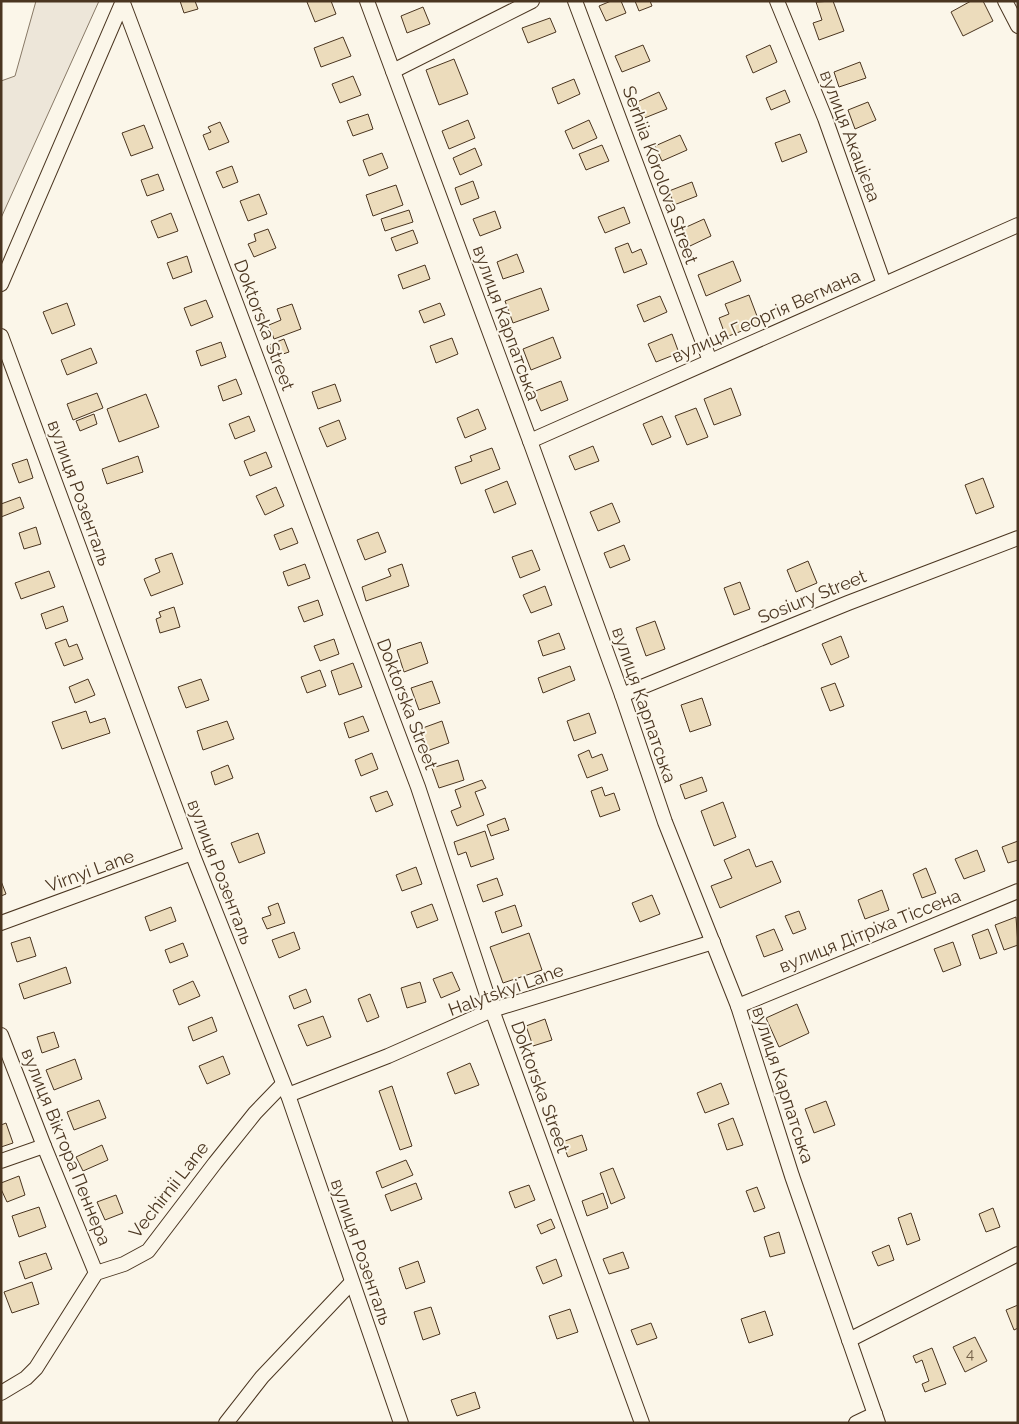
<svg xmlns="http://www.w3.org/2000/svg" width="1019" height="1424" viewBox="0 0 1019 1424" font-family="Raleway,sans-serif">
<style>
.green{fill:#ede6d9;stroke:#887966}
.building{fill:#ecdcbc;stroke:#4a3520}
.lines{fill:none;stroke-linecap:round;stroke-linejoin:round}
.street-casing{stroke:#4a3520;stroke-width:16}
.street{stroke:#fbf6e9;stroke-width:14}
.labels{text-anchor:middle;stroke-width:4;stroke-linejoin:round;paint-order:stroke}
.number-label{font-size:15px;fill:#725f47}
.street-label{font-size:18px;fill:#4a3520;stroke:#fbf6e9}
</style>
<rect width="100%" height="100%" fill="#fbf6e9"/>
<path class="green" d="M36 1H99L1 218V81L15 76Z"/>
<g class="building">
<path d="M180 1H195L198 9 184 13Z"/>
<path d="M309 1H331L336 14 315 22 307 2Z"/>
<path d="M611 1H621L626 13 606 21 599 6Z"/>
<path d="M635 1H650L652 6 639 11Z"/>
<path d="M833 1 844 31 819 40 813 23 822 20 816 2Z"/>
<path d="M971 1H983L993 21 963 36 951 12Z"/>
<path d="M423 7 430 24 407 33 401 16Z"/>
<path d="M550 18 556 32 528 43 522 28Z"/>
<path d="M343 37 351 56 321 67 314 48Z"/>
<path d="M643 45 650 61 622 72 615 56Z"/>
<path d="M770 45 777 62 753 73 746 56Z"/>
<path d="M454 59 468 94 439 105 426 70Z"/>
<path d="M860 62 866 78 839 87 834 72Z"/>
<path d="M353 76 361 95 340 103 332 84Z"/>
<path d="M574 79 580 94 558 104 552 88Z"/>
<path d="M785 90 790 102 771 110 766 98Z"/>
<path d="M659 92 667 109 642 119 635 103Z"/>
<path d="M868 102 876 120 855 129 848 110Z"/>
<path d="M368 114 373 129 353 136 347 121Z"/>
<path d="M468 120 475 138 449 149 442 131Z"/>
<path d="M589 120 597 138 573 149 565 131Z"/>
<path d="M220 122 229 142 209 150 203 135 211 132 208 127Z"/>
<path d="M144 125 153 148 131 156 122 133Z"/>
<path d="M800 134 807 152 782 162 775 143Z"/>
<path d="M680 135 687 150 662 161 655 146Z"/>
<path d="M602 145 609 161 586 170 579 154Z"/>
<path d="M475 148 482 165 460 175 453 158Z"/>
<path d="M382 153 388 168 369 176 363 160Z"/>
<path d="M232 166 238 182 223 188 216 172Z"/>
<path d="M158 174 164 190 147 196 141 180Z"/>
<path d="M473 181 479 198 461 205 455 188Z"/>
<path d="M692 182 697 196 674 205 669 191Z"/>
<path d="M396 185 403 205 373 216 366 195Z"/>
<path d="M259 194 267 214 248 221 240 201Z"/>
<path d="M624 207 630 223 605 233 598 217Z"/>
<path d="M409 210 413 222 385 231 381 219Z"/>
<path d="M495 211 501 228 480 236 473 219Z"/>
<path d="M171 213 178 231 158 238 151 221Z"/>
<path d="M704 219 711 236 690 246 682 229Z"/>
<path d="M268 229 276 248 254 257 248 244 256 241 254 234Z"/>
<path d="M413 230 418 243 396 251 391 238Z"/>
<path d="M628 243 632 253 641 249 647 264 624 273 615 248Z"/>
<path d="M517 254 524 272 503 279 497 262Z"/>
<path d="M187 256 192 272 173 279 167 263Z"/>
<path d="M733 261 741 281 706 296 698 275Z"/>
<path d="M425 265 430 279 403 289 398 275Z"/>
<path d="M541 288 549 310 513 323 505 301Z"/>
<path d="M749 295 760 324 726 337 719 318 729 314 725 304Z"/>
<path d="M660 296 667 312 644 322 637 305Z"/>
<path d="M206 300 213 317 191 326 184 308Z"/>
<path d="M67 303 75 325 52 334 43 312Z"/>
<path d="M440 303 445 315 424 323 419 311Z"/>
<path d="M292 304 301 329 274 339 269 325 281 320 277 309Z"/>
<path d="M672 334 679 353 656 362 648 344Z"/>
<path d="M553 337 561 358 531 370 523 349Z"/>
<path d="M452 338 458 354 436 363 430 346Z"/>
<path d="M284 339 289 352 274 357 269 345Z"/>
<path d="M221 342 226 357 201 366 196 351Z"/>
<path d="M91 348 97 363 67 375 61 360Z"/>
<path d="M236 379 242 394 223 401 218 386Z"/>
<path d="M561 381 568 400 541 411 533 392Z"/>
<path d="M335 384 341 401 318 409 312 392Z"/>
<path d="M731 388 741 415 714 425 704 399Z"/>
<path d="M97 393 103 408 73 420 67 404Z"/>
<path d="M146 394 159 427 119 442 107 409Z"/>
<path d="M696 408 708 437 687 445 675 416Z"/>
<path d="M478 409 486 429 465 438 457 418Z"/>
<path d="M94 414 97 424 80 431 76 421Z"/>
<path d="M249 416 255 431 235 439 229 424Z"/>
<path d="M662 416 671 437 652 445 643 424Z"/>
<path d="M339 420 346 439 327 447 319 428Z"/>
<path d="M593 446 599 461 575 470 569 456Z"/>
<path d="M492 448 500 469 461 484 455 467 472 461 470 456Z"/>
<path d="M266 452 272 467 250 476 244 461Z"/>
<path d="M138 456 143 472 107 484 102 469Z"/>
<path d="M27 459 33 478 19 483 12 464Z"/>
<path d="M983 478 994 507 976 514 965 485Z"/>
<path d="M507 481 516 504 494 513 485 490Z"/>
<path d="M276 487 284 506 265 515 256 496Z"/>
<path d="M20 497 24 508 1 517V504Z"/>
<path d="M612 503 620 522 598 531 590 512Z"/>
<path d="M36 527 41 544 24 549 19 533Z"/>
<path d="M292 528 298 543 280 550 274 535Z"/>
<path d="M378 532 386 552 365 560 357 540Z"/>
<path d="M624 545 630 560 610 568 604 553Z"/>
<path d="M532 550 540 570 520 578 512 557Z"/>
<path d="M172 553 183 584 151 596 144 579 160 572 155 559Z"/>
<path d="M808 561 817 583 796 592 787 570Z"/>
<path d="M305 564 310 578 288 586 283 572Z"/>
<path d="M402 564 409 586 366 601 362 587 391 576 388 569Z"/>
<path d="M49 571 55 587 21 599 15 583Z"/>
<path d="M740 582 750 609 734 615 724 588Z"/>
<path d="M545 586 552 605 531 613 523 595Z"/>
<path d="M318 600 323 615 304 622 298 607Z"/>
<path d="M63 606 68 621 46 629 41 614Z"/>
<path d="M174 607 180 627 160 633 156 619 161 617 159 612Z"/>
<path d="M655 621 665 649 646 656 636 628Z"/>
<path d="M559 633 565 649 543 656 538 641Z"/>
<path d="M841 636 849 657 831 665 822 644Z"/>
<path d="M66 639 69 647 77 644 83 659 64 666 55 643Z"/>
<path d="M334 639 339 654 320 661 314 646Z"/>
<path d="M421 642 428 663 404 672 397 650Z"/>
<path d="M353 663 362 687 339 695 331 671Z"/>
<path d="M570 666 575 680 543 693 538 678Z"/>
<path d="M320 670 326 686 307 693 301 677Z"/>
<path d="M88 679 95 695 75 703 69 687Z"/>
<path d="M201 679 209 700 186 708 178 687Z"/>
<path d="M432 681 440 703 419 710 411 688Z"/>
<path d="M835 683 844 706 830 711 821 688Z"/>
<path d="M702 698 711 725 690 732 681 705Z"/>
<path d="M86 711 90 723 105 718 110 733 62 749 52 722Z"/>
<path d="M589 713 596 733 574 741 567 721Z"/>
<path d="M363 716 369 731 349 738 344 723Z"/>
<path d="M227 721 234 739 203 750 197 731Z"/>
<path d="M442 721 449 743 427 751 420 729Z"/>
<path d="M589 750 592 758 602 754 608 770 587 778 578 755Z"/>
<path d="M372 753 378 769 361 776 355 760Z"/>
<path d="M458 760 464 780 439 788 432 768Z"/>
<path d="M228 765 233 778 215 785 211 772Z"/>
<path d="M702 777 707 791 685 799 680 785Z"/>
<path d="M482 780 486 788 475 792 484 815 457 826 451 811 461 807 455 790Z"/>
<path d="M602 787 605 796 614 793 620 810 600 817 591 791Z"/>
<path d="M387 791 393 805 376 812 370 797Z"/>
<path d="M723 802 736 837 714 846 701 811Z"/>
<path d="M505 818 509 830 491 836 487 825Z"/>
<path d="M485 831 494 859 471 867 466 852 458 855 454 842Z"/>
<path d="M258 833 265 853 239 863 231 843Z"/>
<path d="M1018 841V860L1008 863 1002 847Z"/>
<path d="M749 849 756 867 772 861 781 882 720 908 711 886 732 878 724 860Z"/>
<path d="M977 850 985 871 964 879 955 859Z"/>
<path d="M416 867 422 884 402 891 396 875Z"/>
<path d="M926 868 936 893 922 898 913 874Z"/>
<path d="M497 878 503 895 483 902 477 885Z"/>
<path d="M1 881 6 894 1 896Z"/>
<path d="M882 890 889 910 865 919 858 900Z"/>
<path d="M652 895 660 914 640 922 632 903Z"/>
<path d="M278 903 285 923 267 929 262 918 271 915 268 907Z"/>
<path d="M432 904 438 920 417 928 411 912Z"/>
<path d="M515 905 522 926 502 933 495 912Z"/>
<path d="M171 907 176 921 150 931 145 917Z"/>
<path d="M799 911 806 929 793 934 785 916Z"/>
<path d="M1016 917 1018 945 1004 950 995 925Z"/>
<path d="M774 929 783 950 764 957 756 936Z"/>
<path d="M988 929 997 953 980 959 972 935Z"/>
<path d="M294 932 300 949 279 958 272 940Z"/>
<path d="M529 933 542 970 503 983 490 947Z"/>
<path d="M30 937 36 956 17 962 11 943Z"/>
<path d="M953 942 961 965 943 972 934 949Z"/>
<path d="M183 943 188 956 170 963 165 950Z"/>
<path d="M66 967 71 983 24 999 19 984Z"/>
<path d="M452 972 460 990 441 998 433 979Z"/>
<path d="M193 981 200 996 179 1005 173 990Z"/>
<path d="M420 982 426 1002 407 1008 401 988Z"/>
<path d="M306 989 311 1002 294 1009 289 996Z"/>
<path d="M370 994 379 1017 367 1022 358 999Z"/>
<path d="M797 1004 809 1033 779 1047 766 1018Z"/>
<path d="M323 1016 331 1037 307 1046 298 1025Z"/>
<path d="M212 1017 217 1031 193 1041 188 1027Z"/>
<path d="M545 1019 552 1040 533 1046 526 1026Z"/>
<path d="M54 1032 59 1047 42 1053 37 1037Z"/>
<path d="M223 1056 230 1074 207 1084 199 1066Z"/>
<path d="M75 1059 82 1079 54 1090 46 1070Z"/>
<path d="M470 1063 479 1085 455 1094 447 1073Z"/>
<path d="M721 1083 729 1104 705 1113 697 1093Z"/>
<path d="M392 1086 412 1146 400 1150 379 1091Z"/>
<path d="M99 1100 106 1118 74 1130 67 1112Z"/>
<path d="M826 1101 835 1125 814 1133 805 1109Z"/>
<path d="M733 1118 743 1145 727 1150 718 1124Z"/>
<path d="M6 1123 13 1143 1 1147V1125Z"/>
<path d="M582 1135 587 1150 568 1157 562 1142Z"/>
<path d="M102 1145 108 1160 83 1171 76 1157Z"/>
<path d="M406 1160 413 1175 382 1188 376 1172Z"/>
<path d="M613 1168 625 1198 611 1204 600 1173Z"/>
<path d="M19 1176 25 1195 7 1202 1 1189V1183Z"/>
<path d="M416 1183 422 1199 391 1211 385 1195Z"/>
<path d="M529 1185 535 1200 515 1208 509 1192Z"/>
<path d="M757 1187 765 1208 754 1212 746 1191Z"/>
<path d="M603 1193 608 1208 587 1216 582 1201Z"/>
<path d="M116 1195 123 1213 105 1220 97 1202Z"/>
<path d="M39 1207 46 1227 19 1237 12 1216Z"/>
<path d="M993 1208 1000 1227 986 1232 979 1214Z"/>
<path d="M911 1213 920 1240 907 1245 898 1218Z"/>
<path d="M551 1219 555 1228 541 1234 537 1225Z"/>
<path d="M779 1232 785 1253 770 1257 764 1237Z"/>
<path d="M889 1245 894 1260 878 1266 872 1252Z"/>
<path d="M623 1252 629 1268 609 1274 603 1259Z"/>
<path d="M46 1253 52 1269 25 1279 19 1262Z"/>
<path d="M556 1259 562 1276 543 1284 536 1267Z"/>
<path d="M418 1261 425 1282 406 1289 399 1268Z"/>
<path d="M32 1282 39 1304 12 1313 4 1292Z"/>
<path d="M1018 1305V1328L1014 1330 1006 1310Z"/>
<path d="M431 1307 440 1334 423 1340 414 1312Z"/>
<path d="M570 1309 578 1332 557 1339 549 1316Z"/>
<path d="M765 1311 773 1335 749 1343 741 1319Z"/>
<path d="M651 1323 657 1338 637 1345 631 1330Z"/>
<path d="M975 1337 987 1361 965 1372 953 1347Z"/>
<path d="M932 1348 946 1384 925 1392 922 1384 929 1381 922 1360 916 1363 913 1356Z"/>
<path d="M475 1392 480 1408 457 1416 451 1400Z"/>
</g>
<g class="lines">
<g class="street-casing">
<g id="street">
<path d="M367 1 530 441 622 695 665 822 738 1006 792 1176 878 1423"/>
<path d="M575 1 710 361"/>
<path d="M777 1 825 118 884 284"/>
<path d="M1005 1 1018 26"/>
<path d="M123 3 418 787 492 1010 642 1423"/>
<path d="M393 71 532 1"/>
<path d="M1 284 123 1"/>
<path d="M1 336 192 853 288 1095 401 1423"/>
<path d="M530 441 1018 225"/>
<path d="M622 695 848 603 1018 538"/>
<path d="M1 923 192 853"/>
<path d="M738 1006 1018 891"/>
<path d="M1 1035 44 1146 96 1273"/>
<path d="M288 1095 388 1056 492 1010 713 942"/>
<path d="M1 1161 44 1146"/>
<path d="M849 1340 1018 1254"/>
<path d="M1 1393 26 1378 36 1368 96 1273 124 1264 148 1251 215 1163 255 1113 282 1085"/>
<path d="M226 1423 262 1377 352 1282"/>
<path d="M856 1423 875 1414"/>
</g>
</g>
<use href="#street" class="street"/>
</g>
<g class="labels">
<g class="number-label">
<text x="970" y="1359">4</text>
</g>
<g class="street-label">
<text transform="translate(850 136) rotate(69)" y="6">вулиця Акацієва</text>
<text transform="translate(660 175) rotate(70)" y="6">Serhiia Korolova Street</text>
<text transform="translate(766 316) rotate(-24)" y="6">вулиця Георгія Вегмана</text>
<text transform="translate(506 323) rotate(70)" y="6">вулиця Карпатська</text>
<text transform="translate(264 325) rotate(69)" y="6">Doktorska Street</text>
<text transform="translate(79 493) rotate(70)" y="6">вулиця Розенталь</text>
<text transform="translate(812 597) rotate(-22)" y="6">Sosiury Street</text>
<text transform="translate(407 704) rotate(69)" y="6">Doktorska Street</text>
<text transform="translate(644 705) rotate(71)" y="6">вулиця Карпатська</text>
<text transform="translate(90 871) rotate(-20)" y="6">Virnyi Lane</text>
<text transform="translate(220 872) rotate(69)" y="6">вулиця Розенталь</text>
<text transform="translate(870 931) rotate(-22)" y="6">вулиця Дітріха Тіссена</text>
<text transform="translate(506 990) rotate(-20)" y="6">Halytskyi Lane</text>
<text transform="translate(783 1085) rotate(72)" y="6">вулиця Карпатська</text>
<text transform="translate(540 1087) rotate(70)" y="6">Doktorska Street</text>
<text transform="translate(66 1147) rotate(68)" y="6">вулиця Віктора Пеннера</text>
<text transform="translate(169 1190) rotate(-52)" y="6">Vechirnii Lane</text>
<text transform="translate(361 1252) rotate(71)" y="6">вулиця Розенталь</text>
</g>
</g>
<rect width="1019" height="1424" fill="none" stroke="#4a3520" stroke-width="5"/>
</svg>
